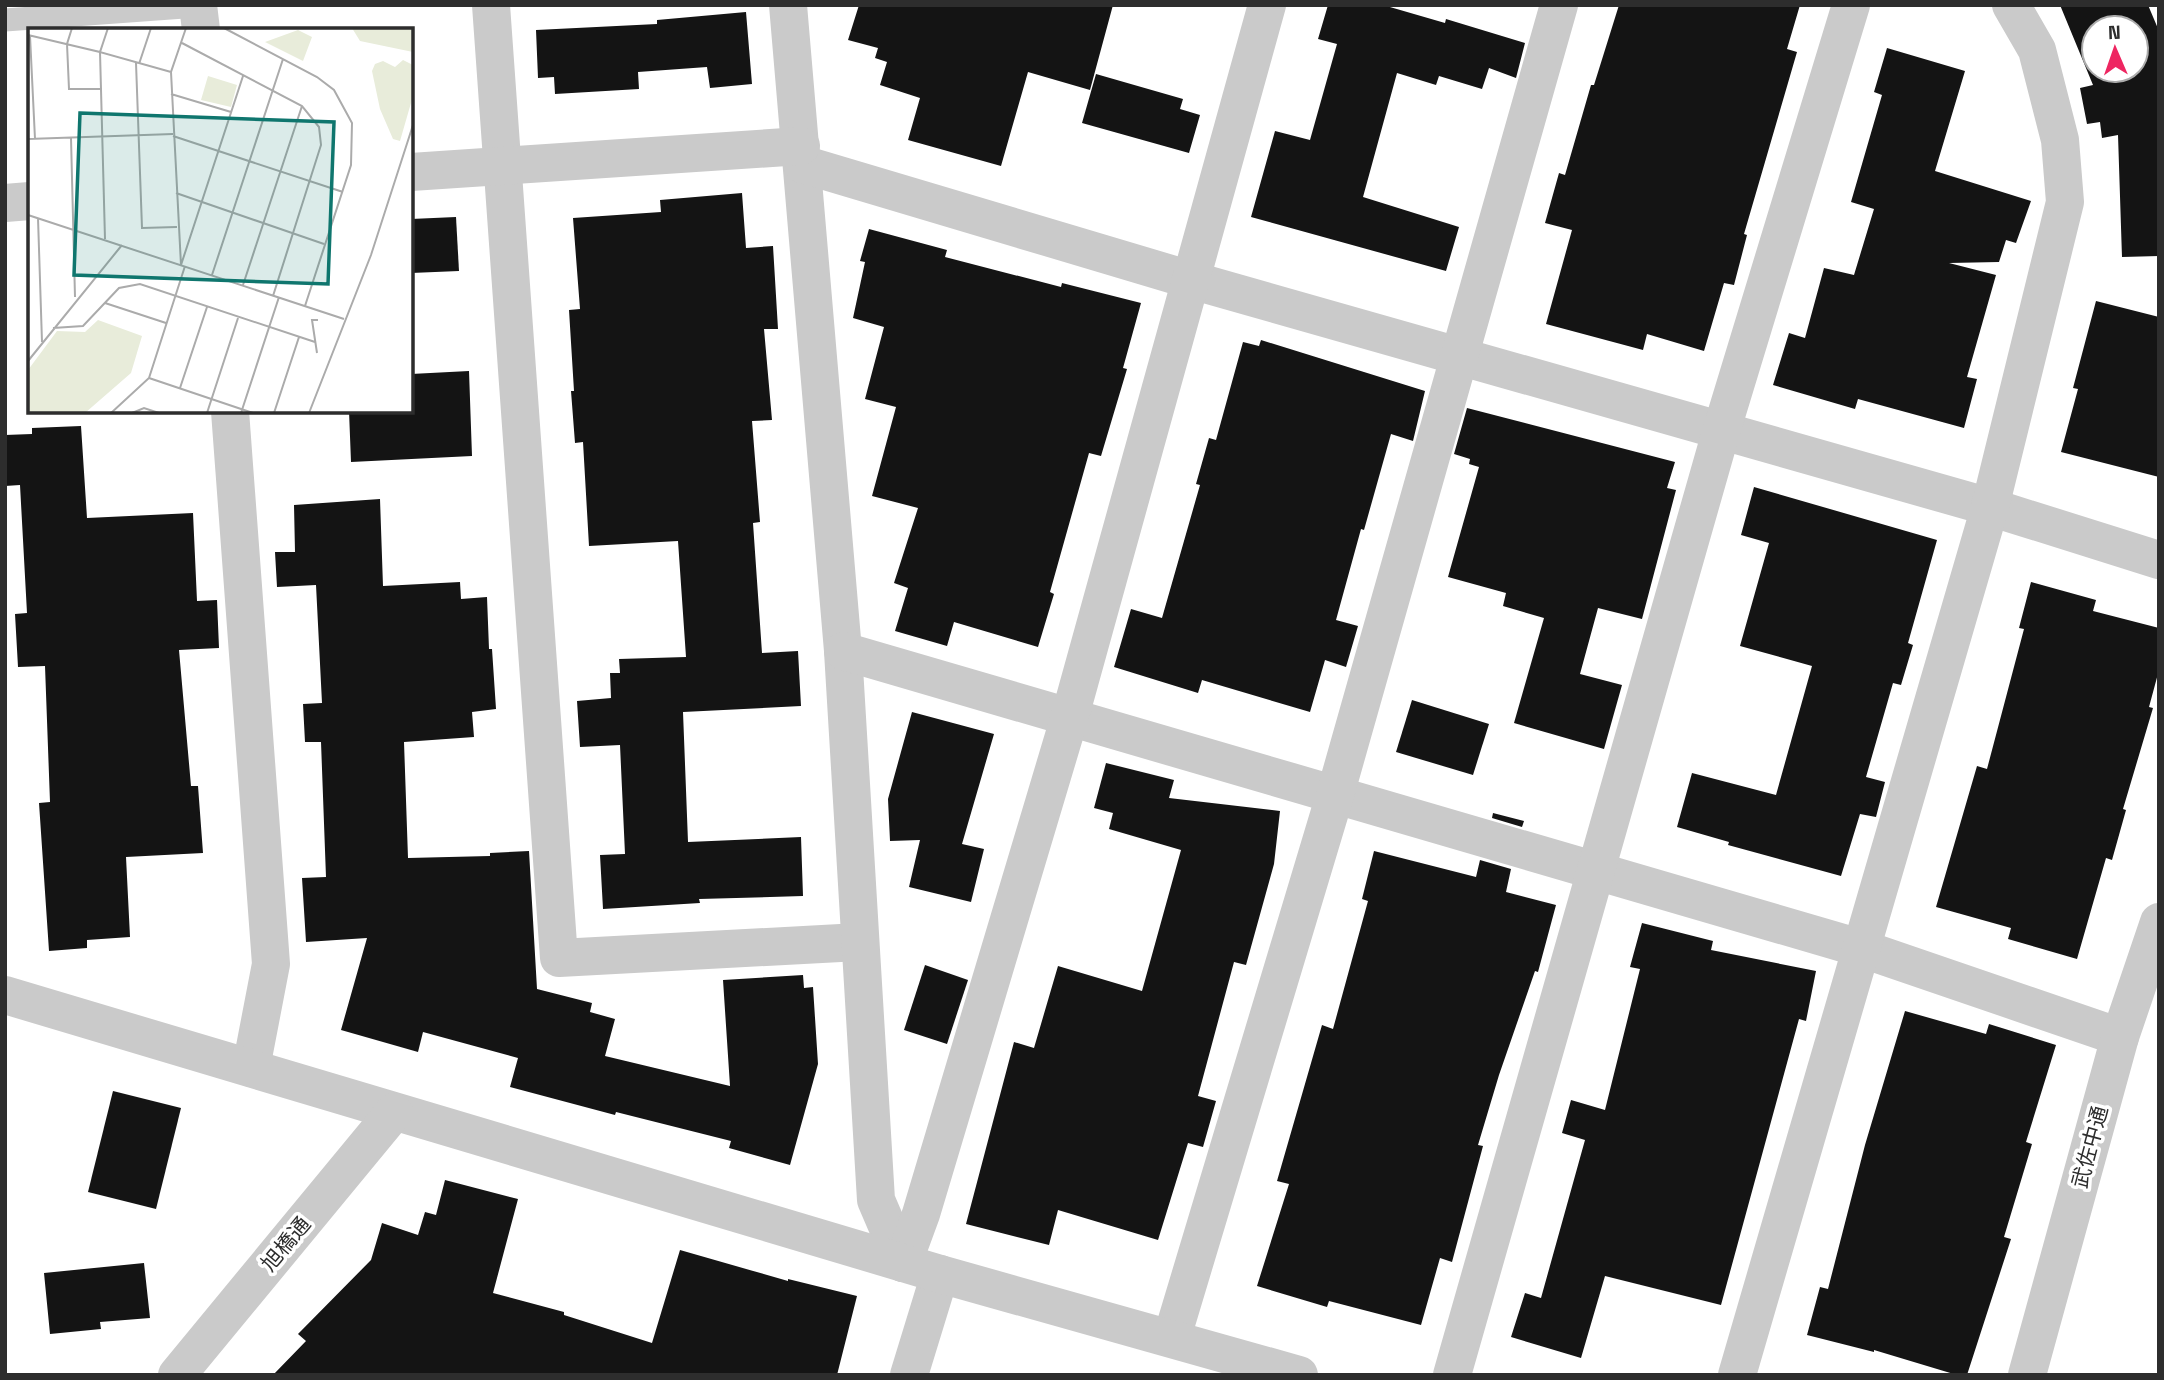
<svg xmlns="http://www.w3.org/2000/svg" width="2164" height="1380" viewBox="0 0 2164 1380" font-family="'Space Grotesk','Noto Sans JP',sans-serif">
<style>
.building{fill:#141414;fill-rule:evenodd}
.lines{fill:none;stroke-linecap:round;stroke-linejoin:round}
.service{stroke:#cacaca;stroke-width:23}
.minor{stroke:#cacaca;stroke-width:38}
.tertiary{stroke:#cacaca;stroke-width:38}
.labels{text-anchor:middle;stroke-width:7;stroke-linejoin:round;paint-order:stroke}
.street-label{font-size:21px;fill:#2d2d2d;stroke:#fff}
.inset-road{fill:none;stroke:#ababab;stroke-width:2}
.view{fill:#0f766e;fill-opacity:0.15;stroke:#0f766e;stroke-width:3.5}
.inset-edge{fill:none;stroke:#2d2d2d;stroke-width:3.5}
</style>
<rect width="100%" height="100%" fill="#fff"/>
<g class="building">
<path d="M859 5H1113L1090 90 1028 72 1001 166 908 140 920 98 880 85 887 62 875 58 878 48 848 40Z"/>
<path d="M1328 5H1383L1445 23 1446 19 1525 43 1516 78 1489 68 1482 89 1439 76 1436 85 1397 73 1363 197 1459 227 1446 271 1251 217 1275 131 1310 140 1337 44 1318 39Z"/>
<path d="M1619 5H1800L1787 49 1797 52 1744 234 1747 235 1734 285 1724 283 1704 351 1647 334 1643 350 1546 324 1572 230 1545 223 1559 173 1565 175 1591 85H1594Z"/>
<path d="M2060 5H2148L2159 31V256L2122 257 2118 135 2102 138 2100 122 2087 124 2080 88 2093 85ZM2094 28H2136V70H2094Z"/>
<path d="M746 12 752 84 710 88 707 67 638 72 639 89 555 94 554 77 538 78 536 30 657 24V20Z"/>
<path d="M1887 48 1965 71 1935 171 2031 201 2016 243 2006 240 1999 262 1949 263 1996 275 1967 377 1977 379 1964 428 1858 399 1855 409 1773 385 1789 333 1805 338 1824 268 1854 275 1874 209 1851 202 1882 95 1874 92Z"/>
<path d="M1096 74 1183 99 1180 109 1200 115 1189 153 1082 123Z"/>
<path d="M742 193 746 248 773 246 778 329H764L772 420 752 421 760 522 753 523 762 653 798 651 801 706 683 712 688 842 801 837 803 896 699 899 700 903 603 909 600 855 625 854 620 745 580 747 577 701 611 698 610 673H620L619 659 686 657 678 541 589 546 583 442 575 443 571 391H574L569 310 580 309 573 218 661 212 660 200Z"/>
<path d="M456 217 459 271 411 273V219Z"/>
<path d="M869 229 947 250 945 257 1061 287 1062 283 1141 303 1123 368 1127 369 1101 456 1089 453 1050 592 1054 594 1038 647 954 622 947 646 895 631 908 588 894 583 918 508 872 496 896 407 865 399 884 327 853 318 865 262 860 261Z"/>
<path d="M2096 301 2159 317V477L2061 452 2078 389 2073 388Z"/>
<path d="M1261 340 1425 391 1413 441 1391 434 1364 530 1361 529 1336 620 1358 626 1346 667 1325 660 1310 712 1202 680 1198 693 1114 667 1131 609 1162 618 1200 485 1196 484 1209 438 1216 440 1243 342 1259 346Z"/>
<path d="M469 371 472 456 351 462 349 411H411V374Z"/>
<path d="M1467 408 1675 462 1667 488 1676 490 1642 619 1598 608 1580 674 1622 685 1604 749 1514 723 1544 618 1503 606 1506 593 1448 577 1479 467 1469 464 1470 459 1454 454Z"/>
<path d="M81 426 87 518 193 513 197 601 217 600 219 648 179 650 191 786H198L203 853 126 857 130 937 87 940V948L49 951 39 803 50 802 45 666 18 667 15 614 27 613 20 485 5 486V435L32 434V428Z"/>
<path d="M1754 487 1937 540 1908 643 1913 645 1901 685 1893 683 1866 777 1885 782 1876 817 1860 814 1841 876 1728 845 1729 842 1677 827 1692 773 1776 795 1812 666 1740 646 1769 543 1741 535Z"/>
<path d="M380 499 383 586 460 582 461 599 487 597 489 649H492L496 709 472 712 474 737 404 742 408 858 490 856V853L529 851 537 989 592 1003 590 1012 615 1019 605 1056 730 1086 723 980 803 975 804 988 813 987 818 1064 790 1165 729 1148 731 1141 616 1112 615 1115 510 1087 518 1058 423 1032 418 1052 341 1030 367 938 306 942 302 878 326 877 321 742H305L303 704 322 703 316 585 277 587 275 552H295L294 505Z"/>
<path d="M2031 582 2096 600 2093 611 2159 628V670L2149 707 2153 708 2123 809 2126 810 2112 860 2106 858 2077 959 2008 939 2011 928 1936 907 1977 766 1987 769 2024 629 2019 628Z"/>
<path d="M1412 700 1489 724 1473 775 1396 752Z"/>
<path d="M912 712 994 734 962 844 984 849 971 902 909 887 920 840 890 841 888 799Z"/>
<path d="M1106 763 1174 780 1169 798 1280 811 1274 864 1246 965 1234 962 1198 1096 1216 1101 1203 1147 1188 1143 1158 1240 1058 1210 1049 1245 966 1224 1014 1042 1034 1048 1058 966 1142 991 1181 850 1109 829 1113 813 1094 808Z"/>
<path d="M1493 813 1524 821 1522 827 1492 818Z"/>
<path d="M1374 851 1476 877 1480 860 1511 869 1506 892 1556 905 1538 972 1535 971 1499 1075 1478 1145 1483 1146 1452 1262 1440 1258 1421 1325 1329 1301 1327 1307 1257 1286 1289 1184 1277 1181 1322 1025 1333 1029 1368 901 1362 899Z"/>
<path d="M1642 923 1713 941 1711 950 1816 971 1806 1021 1799 1019 1721 1305 1605 1276 1581 1358 1511 1337 1525 1293 1541 1298 1585 1140 1562 1133 1571 1100 1605 1110 1640 969 1630 967Z"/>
<path d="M925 965 968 980 947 1044 904 1030Z"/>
<path d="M1905 1011 1986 1034 1989 1024 2056 1045 2026 1142 2032 1144 2004 1237 2011 1239 1967 1375H1957L1874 1350V1352L1807 1335 1820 1287 1828 1289 1865 1145Z"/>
<path d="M113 1091 181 1108 156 1209 88 1192Z"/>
<path d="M445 1180 518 1199 493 1293 564 1312V1315L652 1343 680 1250 788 1281V1279L857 1296 837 1375H273L306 1341 298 1334 371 1260 382 1223 418 1235 425 1212 436 1215Z"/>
<path d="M144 1263 150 1318 100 1322 101 1329 50 1334 44 1273Z"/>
</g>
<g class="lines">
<path class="service" d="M5 20 198 6"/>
<g class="minor">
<path d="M198 5 201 30"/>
<path d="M491 5 559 958 859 942"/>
<path d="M788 5 843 651 876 1200 903 1263"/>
<path d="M802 164 1191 280 1990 507 2159 560"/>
<path d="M411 172 801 146"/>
<path d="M5 203 30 201"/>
<path d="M230 411 271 964 251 1068"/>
<path d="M843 651 1860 948 2120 1037"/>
<path d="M903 1263 921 1214 1070 716 1267 5"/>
<path d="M1172 1337 1335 795 1559 5"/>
<path d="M909 1375 940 1274"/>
<path d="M1452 1375 1721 432 1851 5"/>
<path d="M1737 1375 1990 507 2065 202 2060 140 2037 50 2011 5"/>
</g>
<g class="tertiary">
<path d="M5 995 940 1274 1299 1375"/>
<path d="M177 1375 394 1112"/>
<path d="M2027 1375 2120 1037 2159 922"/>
</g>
</g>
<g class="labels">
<g class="street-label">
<text transform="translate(2090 1147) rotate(-75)" y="7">武佐中通</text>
<text transform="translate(286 1244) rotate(-50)" y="7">旭橋通</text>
</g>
</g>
<g transform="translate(28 28)">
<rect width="385" height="385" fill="#fff"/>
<path d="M324 0H385V24L332 13ZM270 2 284 9 275 33 237 14ZM375 32 385 37V68L372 113 365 111 352 81 344 43 347 36 355 33 367 39ZM180 48 209 57 203 79 173 72ZM70 292 114 308 103 345 57 385H0V342L29 303 57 304Z" fill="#e8ecda"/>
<path class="inset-road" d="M44 0 39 16 41 61H74M196 0 289 49 306 62 324 95 323 137 277 278M0 7 72 24 80 0M2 8 7 111M154 15 274 78 291 99 293 117 245 268M108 35 114 200 149 199M111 36 123 0M143 66 203 84M145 108 315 164M43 110 47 269M0 111 145 106M148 165 296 216M0 187 316 291M10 190 14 314M77 211 72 24 143 44M153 237 143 44 158 0M153 237 215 48M184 247 255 31M215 257 274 78M77 275 138 295M25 300 55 298 91 260 112 256 287 314M289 325 284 292H290M0 333 94 217M121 350 225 385M152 360 179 279M83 385 121 350 157 238M104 385 116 380 131 385M179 385 210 290M213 385 251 269M246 385 271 309M281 385 343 227 385 97"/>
<path class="view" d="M52 85 306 94 300 256 46 247Z"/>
<rect width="385" height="385" class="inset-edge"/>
</g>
<rect width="2164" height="1380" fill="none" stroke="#2d2d2d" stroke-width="14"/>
<g transform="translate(2115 49) rotate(358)"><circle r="33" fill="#ffffff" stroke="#ababab" stroke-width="2"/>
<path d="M0-5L12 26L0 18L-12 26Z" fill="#ee2661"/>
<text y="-10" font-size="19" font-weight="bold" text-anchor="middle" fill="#2d2d2d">N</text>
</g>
</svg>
